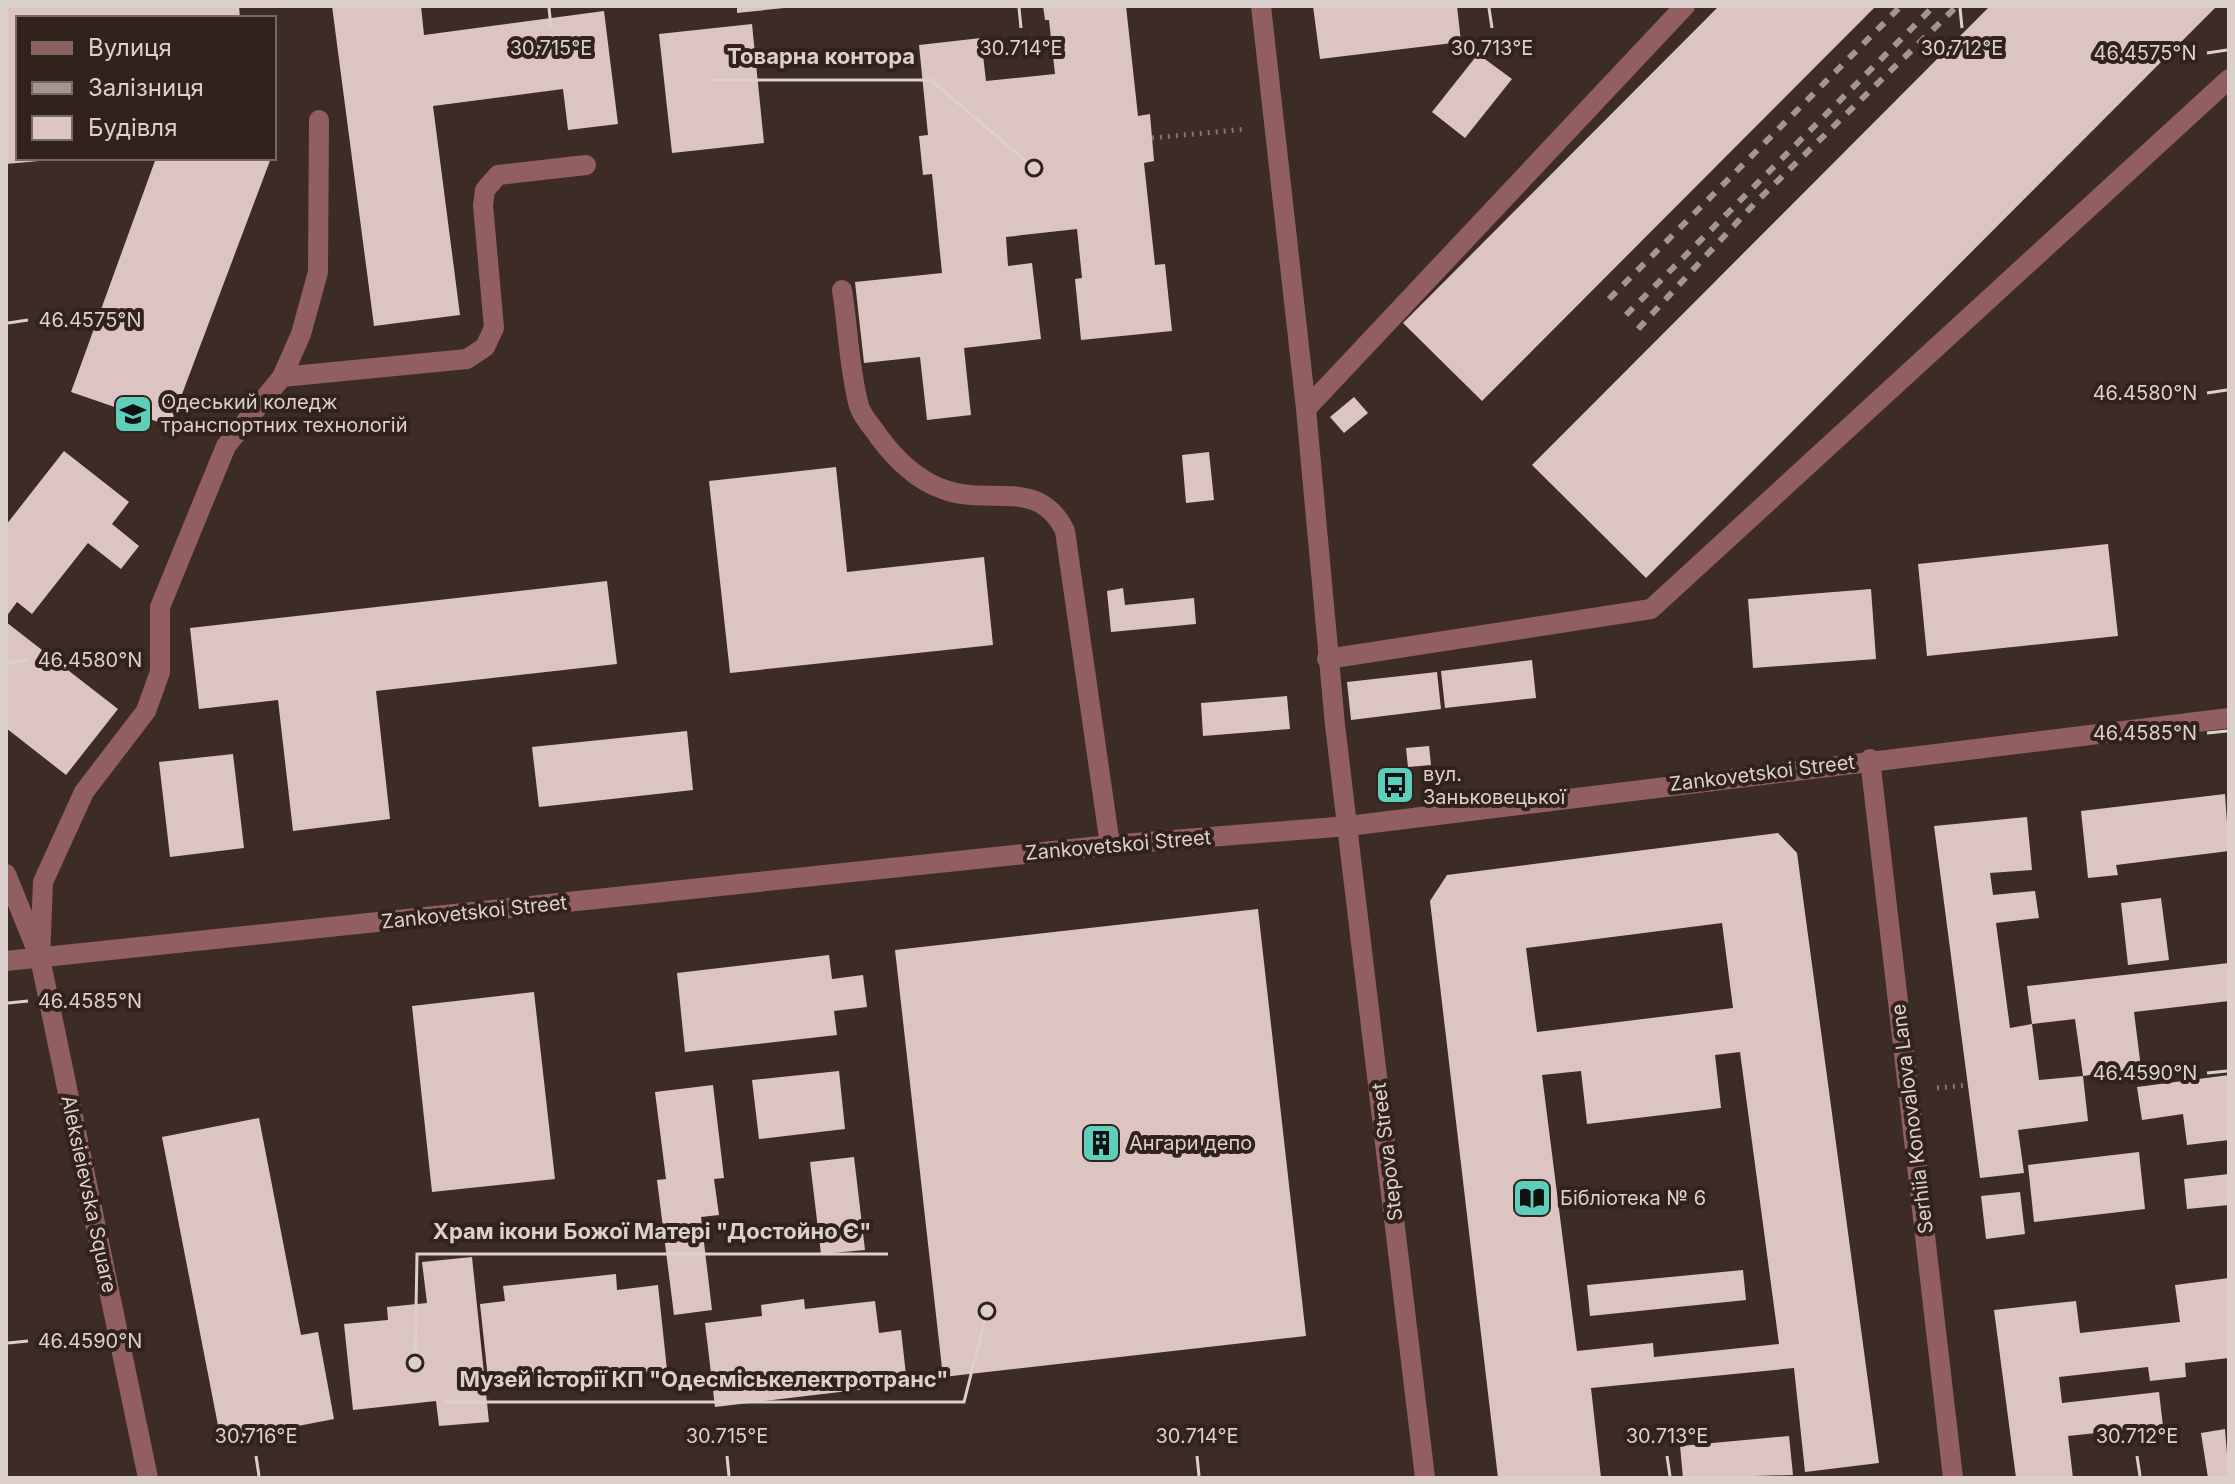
<svg xmlns="http://www.w3.org/2000/svg" width="2235" height="1484" viewBox="0 0 2235 1484" font-family="Inter,sans-serif">
<style>
.building{fill:#dbc4c2;fill-rule:evenodd}
.lines{fill:none;stroke-linecap:round;stroke-linejoin:round}
.path{stroke:#81736d;stroke-width:5;stroke-dasharray:2 6;stroke-linecap:butt}
.minor{stroke:#925f61;stroke-width:20}
.rail{stroke:#a39691;stroke-width:6;stroke-dasharray:10 10;stroke-linecap:butt}
.ticks{fill:none;stroke:#dbd0cc;stroke-width:3}
.labels{text-anchor:middle;stroke-width:8;stroke-linejoin:round;paint-order:stroke}
.poi-label{font-size:20px;fill:#dbd0cc;stroke:#32221c;text-anchor:start}
.street-label{font-size:20px;fill:#dbd0cc;stroke:#32221c}
.ticks-label{font-size:20px;text-anchor:middle;fill:#dbd0cc;stroke:#32221c;stroke-width:8;stroke-linejoin:round;paint-order:stroke}
.leader{fill:none;stroke:#dbd0cc;stroke-width:3}
.callout-dot{fill:#dbd0cc;stroke:#32221c;stroke-width:3}
.callout-label{font-size:22px;text-anchor:middle;font-weight:bold;fill:#dbd0cc;stroke:#32221c;stroke-width:8;stroke-linejoin:round;paint-order:stroke}
</style>
<rect width="100%" height="100%" fill="#3c2c25"/>
<g class="building">
<path d="M6 6H239L240 18H18V158H39V161L6 164Z"/>
<path d="M332 6H421L424 35 604 11 618 124 568 130 563 89 433 106 460 315 374 326Z"/>
<path d="M737 6H784V8L737 13Z"/>
<path d="M1043 6H1126L1138 116 1150 114 1154 161 1144 163 1155 265 1165 264 1172 331 1081 340 1075 279 1082 278 1077 229 1006 237 1008 266 1032 263 1041 339 964 348 971 415 927 420 920 357 864 363 855 282 942 273 932 174 923 175 919 136 928 135 919 45 981 38 986 81 1055 74 1049 20H1045Z"/>
<path d="M1313 6H1457L1461 42 1320 59Z"/>
<path d="M1719 6H1876L1482 401 1403 323Z"/>
<path d="M1990 6H2217L1646 578 1532 465Z"/>
<path d="M752 24 764 143 672 153 659 34Z"/>
<path d="M1478 54 1512 79 1465 138 1432 112Z"/>
<path d="M156 158H271L170 426 71 392Z"/>
<path d="M1354 397 1368 413 1344 433 1330 417Z"/>
<path d="M64 451 129 502 112 524 139 546 121 569 88 543 32 614 17 602 6 617V525Z"/>
<path d="M1209 452 1214 500 1186 503 1182 455Z"/>
<path d="M836 467 847 572 984 557 993 645 730 673 709 481Z"/>
<path d="M2108 544 2118 636 1927 656 1918 564Z"/>
<path d="M607 581 617 664 376 691 390 819 293 831 278 700 199 709 190 628Z"/>
<path d="M1123 588 1125 605 1194 598 1196 624 1111 632 1107 591Z"/>
<path d="M1871 589 1876 659 1753 668 1748 599Z"/>
<path d="M6 622 118 709 66 775 6 728Z"/>
<path d="M1532 660 1536 698 1445 708 1441 671Z"/>
<path d="M1437 672 1441 709 1351 720 1347 682Z"/>
<path d="M1287 696 1290 729 1203 736 1201 703Z"/>
<path d="M687 731 693 790 539 807 532 747Z"/>
<path d="M1429 746 1431 765 1408 767 1406 748Z"/>
<path d="M233 754 244 848 170 857 159 762Z"/>
<path d="M2225 794 2229 851 2116 865 2118 875 2088 878 2081 811Z"/>
<path d="M2027 817 2032 870 1990 873 1993 895 2035 891 2039 918 1996 923 2010 1028 2032 1024 2027 986 2229 963V1001L2134 1012 2141 1068 2083 1076 2075 1019 2032 1024 2039 1080 2083 1076 2088 1121 2018 1130 2024 1173 1980 1178 1934 826Z"/>
<path d="M1778 833 1797 853 1879 1463 1805 1472 1794 1368 1591 1388 1601 1478H1498L1430 901 1447 875ZM1722 923 1733 1008 1537 1032 1526 948ZM1740 1052 1779 1344 1654 1357 1653 1343 1577 1351 1542 1075 1581 1071 1587 1124 1721 1108 1715 1055Z"/>
<path d="M2161 898 2169 960 2128 965 2121 903Z"/>
<path d="M1258 909 1306 1336 943 1377 895 950Z"/>
<path d="M829 955 832 979 863 975 867 1007 834 1011 837 1035 685 1052 677 973Z"/>
<path d="M534 992 555 1179 432 1192 412 1006Z"/>
<path d="M839 1071 845 1129 759 1139 752 1080Z"/>
<path d="M2229 1075V1140L2187 1145 2183 1114 2142 1120 2137 1087Z"/>
<path d="M713 1085 724 1178 714 1179 719 1215 701 1217 712 1310 674 1315 657 1180 666 1179 655 1092Z"/>
<path d="M259 1118 301 1335 318 1332 334 1419 221 1441 162 1137Z"/>
<path d="M2139 1152 2145 1209 2034 1222 2028 1165Z"/>
<path d="M854 1157 865 1250 821 1254 810 1162Z"/>
<path d="M2229 1174V1205L2187 1209 2184 1179Z"/>
<path d="M2020 1192 2025 1234 1986 1239 1981 1196Z"/>
<path d="M472 1257 489 1422 439 1426 436 1401 353 1410 344 1324 388 1320 387 1307 427 1303 422 1262Z"/>
<path d="M1743 1270 1746 1300 1590 1316 1587 1285Z"/>
<path d="M616 1274 617 1290 658 1285 667 1370 489 1388 480 1304 505 1301 503 1286Z"/>
<path d="M2229 1278V1358L2185 1363 2186 1377 2150 1381 2148 1367 2059 1377 2062 1403 2159 1392 2163 1426 2068 1436 2073 1478H2016L1994 1310 2076 1301 2080 1333 2180 1322 2175 1285Z"/>
<path d="M804 1299 805 1309 875 1301 879 1333 901 1330 907 1384 715 1407 705 1323 762 1316 761 1305Z"/>
<path d="M2225 1429 2229 1478H2208L2201 1433Z"/>
<path d="M1789 1436 1793 1475 1683 1478 1680 1446Z"/>
</g>
<g class="lines">
<g class="path">
<path d="M1152 138 1247 129"/>
<path d="M1937 1088 1968 1085"/>
</g>
<g class="minor">
<path d="M1261 6 1306 409 1335 725 1425 1478"/>
<path d="M842 290C848 327 849 369 859 406 862 417 873 427 879 437 894 457 916 479 940 488 987 508 1038 475 1065 531L1110 845"/>
<path d="M282 377 467 359 485 347 494 328 483 205 485 190 498 175 586 165"/>
<path d="M1306 409 1685 6"/>
<path d="M1327 659 1651 609 2229 79"/>
<path d="M1870 759 1953 1478"/>
<path d="M6 874 40 958 148 1478"/>
<path d="M40 958 43 882 84 792 146 711 160 672V607L226 446 282 377 301 334 318 272 319 120"/>
<path d="M6 961 1110 845 1348 826 2229 718"/>
</g>
<g class="rail">
<path d="M1609 299 1901 6"/>
<path d="M1626 315 1934 6"/>
<path d="M1638 329 1755 203 1957 6"/>
</g>
</g>
<path class="ticks" d="M549 8 551 28M1019 8 1021 28M1489 8 1492 28M1960 8 1962 28M2207 53 2227 50M8 323 28 320M2207 393 2227 390M8 663 28 660M2207 733 2227 731M8 1003 28 1001M2207 1073 2227 1071M8 1343 28 1341M256 1456 259 1476M727 1456 729 1476M1197 1456 1199 1476M1667 1456 1670 1476M2137 1456 2140 1476"/>
<defs>
<g id="university-square" transform="scale(2)"><rect x="-9" y="-9" width="18" height="18" rx="4" fill="#5dceb9" stroke="#32221c"/><path d="M0-5L7-2L0 1L-7-2ZM-4 1L0 2.5L4 1V4Q0 6-4 4Z" fill="#111"/></g>
<g id="bus-square" transform="scale(2)"><rect x="-9" y="-9" width="18" height="18" rx="4" fill="#5dceb9" stroke="#32221c"/><path d="M-5-6H5V4H4V6H2V4H-2V6H-4V4H-5ZM-3.5-4V0h7V-4ZM-3.5 1.2v1.5H-2V1.2ZM2 1.2v1.5H3.5V1.2Z" fill="#111"/></g>
<g id="building-square" transform="scale(2)"><rect x="-9" y="-9" width="18" height="18" rx="4" fill="#5dceb9" stroke="#32221c"/><path d="M-4-6H4V6H1V3H-1V6H-4ZM-2.5-4.3h1.7v1.8h-1.7ZM.8-4.3h1.7v1.8H.8ZM-2.5-1h1.7V.8h-1.7ZM.8-1h1.7V.8H.8Z" fill="#111"/></g>
<g id="library-square" transform="scale(2)"><rect x="-9" y="-9" width="18" height="18" rx="4" fill="#5dceb9" stroke="#32221c"/><path d="M-6-4Q-3-5.5-.7-3.5V5Q-3 3-6 4ZM6-4Q3-5.5 .7-3.5V5Q3 3 6 4Z" fill="#111"/></g>
</defs>
<g fill-rule="evenodd">
<use href="#university-square" x="133" y="414"/>
<use href="#bus-square" x="1395" y="785"/>
<use href="#building-square" x="1101" y="1143"/>
<use href="#library-square" x="1532" y="1198"/>
</g>
<g class="labels">
<g class="poi-label">
<text x="161" y="409">Одеський коледж<tspan x="161" dy="23">транспортних технологій</tspan></text>
<text x="1423" y="781">вул.<tspan x="1423" dy="23">Заньковецької</tspan></text>
<text x="1129" y="1150">Ангари депо</text>
<text x="1560" y="1205">Бібліотека № 6</text>
</g>
<g class="street-label">
<text transform="translate(1762 773) rotate(-7)" y="7">Zankovetskoi Street</text>
<text transform="translate(1118 845) rotate(-5)" y="7">Zankovetskoi Street</text>
<text transform="translate(474 912) rotate(-6)" y="7">Zankovetskoi Street</text>
<text transform="translate(1912 1119) rotate(-97)" y="7">Serhiia Konovalova Lane</text>
<text transform="translate(1387 1152) rotate(-97)" y="7">Stepova Street</text>
<text transform="translate(89 1194) rotate(78)" y="7">Aleksieievska Square</text>
</g>
</g>
<g class="ticks-label">
<text x="551" y="55">30.715°E</text>
<text x="1021" y="55">30.714°E</text>
<text x="1492" y="55">30.713°E</text>
<text x="1962" y="55">30.712°E</text>
<text x="2145" y="60">46.4575°N</text>
<text x="90" y="327">46.4575°N</text>
<text x="2145" y="400">46.4580°N</text>
<text x="90" y="667">46.4580°N</text>
<text x="2145" y="740">46.4585°N</text>
<text x="90" y="1008">46.4585°N</text>
<text x="2145" y="1080">46.4590°N</text>
<text x="90" y="1348">46.4590°N</text>
<text x="256" y="1443">30.716°E</text>
<text x="727" y="1443">30.715°E</text>
<text x="1197" y="1443">30.714°E</text>
<text x="1667" y="1443">30.713°E</text>
<text x="2137" y="1443">30.712°E</text>
</g>
<path class="leader" d="M1034 168L931 80H711M415 1363L417 1254H888M987 1311L964 1402H443"/>
<g class="callout-dot">
<circle cx="1034" cy="168" r="8"/>
<circle cx="415" cy="1363" r="8"/>
<circle cx="987" cy="1311" r="8"/>
</g>
<g class="callout-label">
<text x="821" y="64">Товарна контора</text>
<text x="652" y="1239">Храм ікони Божої Матері "Достойно Є"</text>
<text x="704" y="1387">Музей історії КП "Одесміськелектротранс"</text>
</g>
<rect width="2235" height="1484" fill="none" stroke="#dbd0cc" stroke-width="16"/>
<rect x="16" y="16" width="260" height="144" fill="#32221c" stroke="#766862" stroke-width="2"/>
<rect x="32" y="42" width="40" height="12" fill="#925f61" stroke="#766862" stroke-width="2"/>
<text x="88" y="56" font-size="24" fill="#dbd0cc">Вулиця</text>
<rect x="32" y="82" width="40" height="12" fill="#a39691" stroke="#766862" stroke-width="2"/>
<text x="88" y="96" font-size="24" fill="#dbd0cc">Залізниця</text>
<rect x="32" y="116" width="40" height="24" fill="#dbc4c2" stroke="#766862" stroke-width="2"/>
<text x="88" y="136" font-size="24" fill="#dbd0cc">Будівля</text>
</svg>
